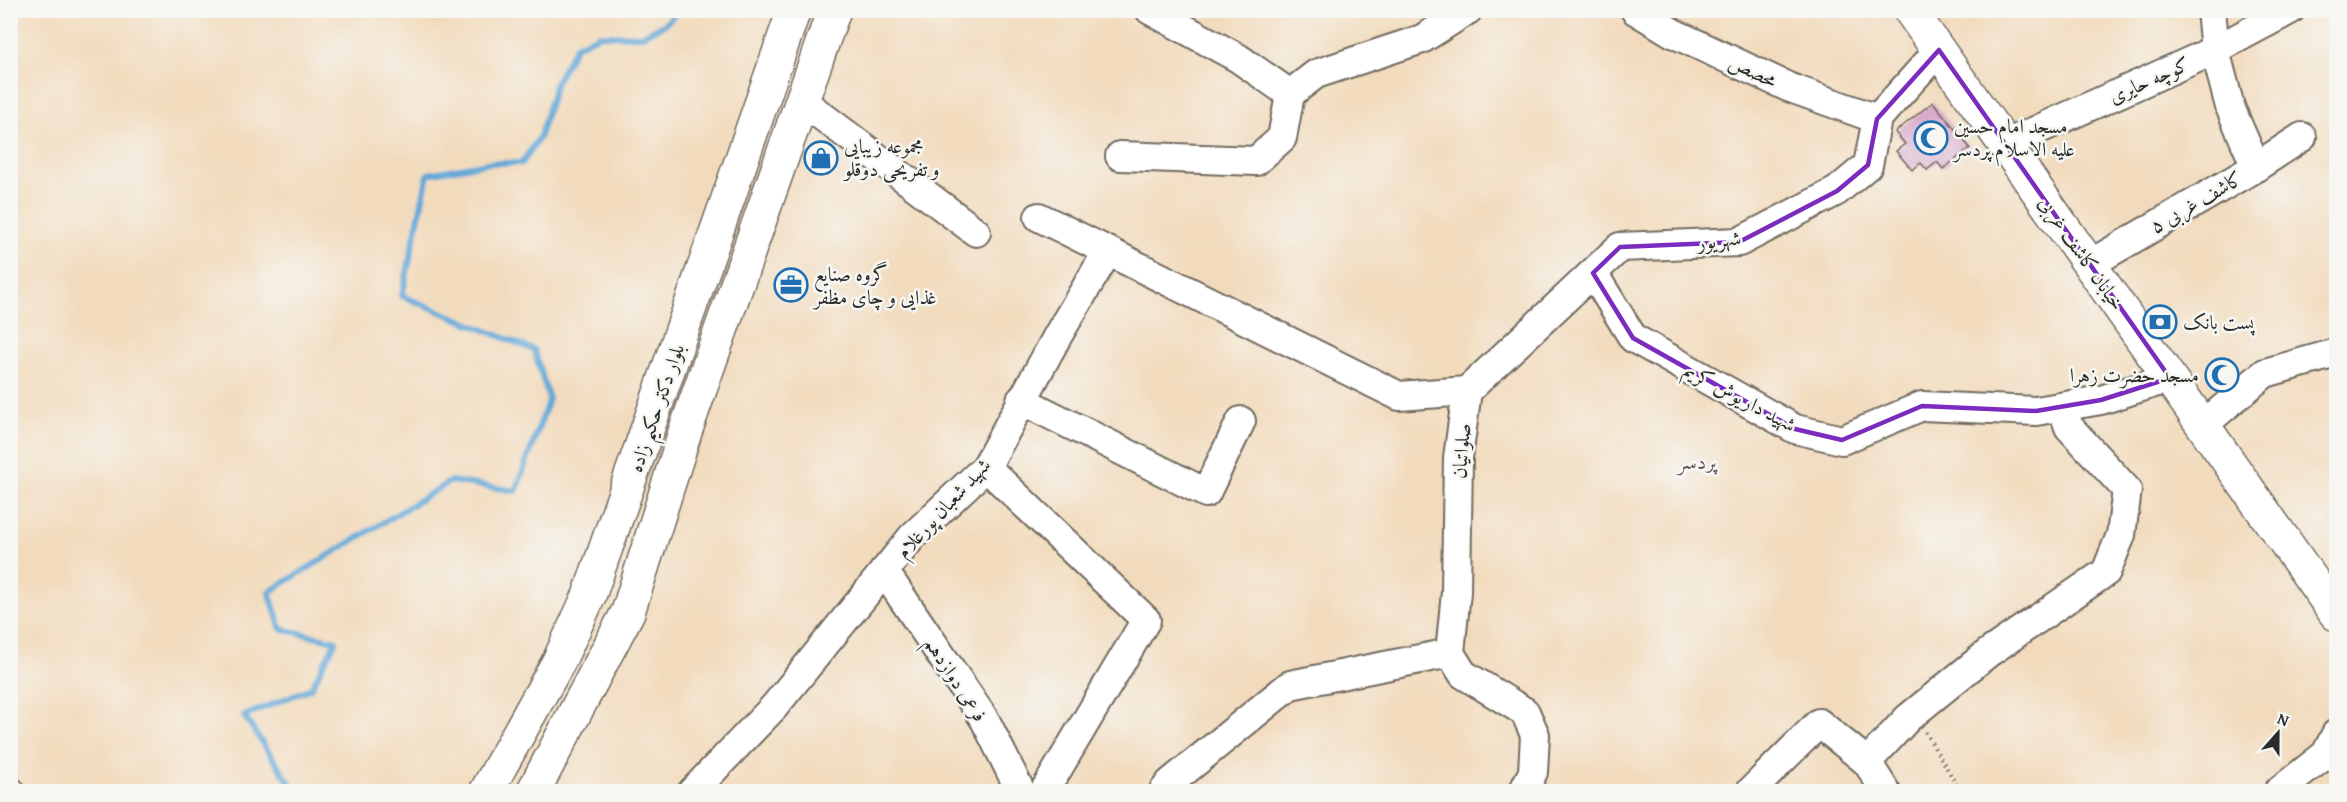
<svg xmlns="http://www.w3.org/2000/svg" width="2347" height="802" viewBox="0 0 2347 802" font-family="'Gentium Book Plus',Amiri,serif">
<style>
.lines{fill:none;stroke-linecap:round;stroke-linejoin:round}
.stream{stroke:#62a8d8;stroke-width:6}
.building{fill:#d29ec5}
.minor-casing{stroke:#71695e;stroke-width:32}
.major-casing{stroke:#71695e;stroke-width:36}
.path{stroke:#71695e;stroke-width:4;stroke-dasharray:1.5 4.5;stroke-linecap:butt}
.minor{stroke:#fff;stroke-width:28}
.major{stroke:#fff;stroke-width:33}
.marked{fill:none;stroke:#7b2cbf;stroke-width:4.5;stroke-linejoin:round}
.labels{text-anchor:middle;stroke-width:5;stroke-linejoin:round;paint-order:stroke}
.street-label{font-size:20px;fill:#2b2b2b;stroke:#f6f6f2}
.poi-label{font-size:20px;fill:#2b2b2b;stroke:#f6f6f2;text-anchor:start}
.neighbourhood-label{font-size:21px;fill:#655361;stroke:#f6f6f2}
</style>
<rect width="100%" height="100%" fill="#f6f6f2"/>
<filter id="ink" filterUnits="userSpaceOnUse"><feTurbulence type="fractalNoise" baseFrequency=".0167" numOctaves="2"/><feDisplacementMap in="SourceGraphic" scale="12" xChannelSelector="R" yChannelSelector="G"/><feConvolveMatrix kernelMatrix="1 2 1 2 8 2 1 2 1" color-interpolation-filters="sRGB"/></filter>
<filter id="wash" filterUnits="userSpaceOnUse"><feTurbulence type="fractalNoise" baseFrequency=".008" numOctaves="4" result="noise"/><feDisplacementMap in="SourceGraphic" scale="24" xChannelSelector="R" yChannelSelector="G"/><feGaussianBlur stdDeviation="1.35" result="paint"/><feColorMatrix in="noise" values="0 0 0 0 0 0 0 0 0 0 0 0 0 0 0 0 0 1.4 0 .05"/><feComposite in="paint" operator="in"/></filter>
<g filter="url(#wash)">
<rect width="100%" height="100%" fill="#f2dbbd"/>
<g class="lines">
<path class="stream" d="M296 792 244 716 311 688 336 641 281 629 269 592 451 481 516 491 549 399 534 350 402 296 428 174 488 163H522L540 136 556 82 576 46 600 35 641 36 665 24 679 10"/>
</g>
<g id="blocks">
<path class="building" d="M1933 102 1970 148 1943 169 1937 162 1927 170 1921 163 1912 170 1896 151 1905 144 1895 132Z"/>
</g>
</g>
<g filter="url(#ink)">
<use href="#blocks" fill-opacity="0" stroke="#71695e" stroke-width="1.5"/>
<g class="lines">
<g class="minor-casing">
<g id="minor">
<path d="M1150 10 1238 58 1290 94"/>
<path d="M1635 10 1673 33 1788 87 1877 119"/>
<path d="M2211 10 2215 50 2230 107 2256 167"/>
<path d="M802 101 976 232"/>
<path d="M2006 144 2215 50 2290 10"/>
<path d="M1120 156 1256 161 1282 138 1290 94 1316 74 1422 39 1468 10"/>
<path d="M1039 217 1399 396 1467 391 1458 458 1456 592 1450 653 1290 685 1170 783 1163 792"/>
<path d="M2090 264 2256 167 2302 137"/>
<path d="M1593 273 1633 338 1795 429 1842 440 1922 406 2036 411 2101 400 2170 378"/>
<path d="M1467 391 1620 247 1739 242 1837 191 1868 165 1877 119 1939 50"/>
<path d="M1021 400 1206 493 1241 421"/>
<path d="M2203 425 2265 373 2336 353"/>
<path d="M986 467 1146 620 1044 792"/>
<path d="M884 571 985 720 1021 792"/>
<path d="M1450 653 1463 674 1525 712 1535 735 1533 772 1523 792"/>
<path d="M1867 762 1886 792"/>
<path d="M10 791 11 792"/>
<path d="M692 792 774 707 912 537 986 467 1058 335 1108 251"/>
<path d="M1750 792 1819 723 1867 762 1908 718 1988 653 2106 572 2121 535 2127 490 2069 427 2062 407"/>
<path d="M2278 792 2326 754 2336 734"/>
</g>
</g>
<g class="major-casing">
<g id="major">
<path d="M1910 10 2336 614"/>
<path d="M486 792 559 661 589 596 794 10"/>
<path d="M533 792 628 612 686 429 834 10"/>
</g>
</g>
<path class="path" d="M1925 732 1961 792"/>
<use href="#minor" class="minor"/>
<use href="#major" class="major"/>
</g>
</g>
<path class="marked" d="M1939 50 2170 378 2101 400 2036 411 1922 406 1842 440 1795 429 1633 338 1593 273 1620 247 1739 242 1837 191 1868 165 1877 119Z"/>
<defs>
<g id="mosque-ring" transform="scale(1.725)"><circle r="9.5" fill="#f6f6f2" stroke="#1f6fb2" stroke-width="1.5"/><path d="M3.5-4.9A6 6 0 1 0 3.5 4.9A5 5 0 1 1 3.5-4.9Z" fill="#1f6fb2"/></g>
<g id="shop-ring" transform="scale(1.725)"><circle r="9.5" fill="#f6f6f2" stroke="#1f6fb2" stroke-width="1.5"/><path d="M-5-2.5h2.3a2.7 3.5 0 0 1 5.4 0H5L5.5 6h-11ZM-1.5-2.5h3a1.5 2.3 0 0 0-3 0Z" fill="#1f6fb2"/></g>
<g id="office-ring" transform="scale(1.725)"><circle r="9.5" fill="#f6f6f2" stroke="#1f6fb2" stroke-width="1.5"/><path d="M-6-3h4V-5.5h4V-3h4V5H-6ZM-1-4.5V-3h2v-1.5ZM-6 0V1H6V0Z" fill="#1f6fb2"/></g>
<g id="bank-ring" transform="scale(1.725)"><circle r="9.5" fill="#f6f6f2" stroke="#1f6fb2" stroke-width="1.5"/><path d="M-6-4H6V4H-6ZM0-2.3a2.3 2.3 0 1 0 0 4.6a2.3 2.3 0 1 0 0-4.6Z" fill="#1f6fb2"/></g>
</defs>
<g fill-rule="evenodd">
<use href="#mosque-ring" x="1931" y="138"/>
<use href="#shop-ring" x="821" y="158"/>
<use href="#office-ring" x="791" y="285"/>
<use href="#bank-ring" x="2160" y="322"/>
<use href="#mosque-ring" x="2222" y="375"/>
</g>
<g class="labels">
<g class="street-label">
<text transform="translate(1753 71) rotate(25)" y="7">محصص</text>
<text transform="translate(2149 80) rotate(-24)" y="7">کوچه حایری</text>
<text transform="translate(2196 202) rotate(-30)" y="7">کاشف غربی ۵</text>
<text transform="translate(1719 240) rotate(-7)" y="7">شهریور</text>
<text transform="translate(2082 253) rotate(55)" y="7">خیابان کاشف غربی</text>
<text transform="translate(1740 397) rotate(28)" y="7">شهید داریوش کریم</text>
<text transform="translate(656 408) rotate(-71)" y="7">بلوار دکتر حکیم زاده</text>
<text transform="translate(1461 451) rotate(-85)" y="7">صلواتیان</text>
<text transform="translate(943 508) rotate(-47)" y="7">شهید شعبان پورغلام</text>
<text transform="translate(956 679) rotate(57)" y="7">فرعی دوازدهم</text>
</g>
<g class="poi-label">
<text x="1954" y="133">مسجد امام حسین<tspan x="1954" dy="23">علیه الاسلام پردسر</tspan></text>
<text x="844" y="153">مجموعه زیبایی<tspan x="844" dy="23">و تفریحی دوقلو</tspan></text>
<text x="814" y="281">گروه صنایع<tspan x="814" dy="23">غذایی و چای مظفر</tspan></text>
<text x="2183" y="329">پست بانک</text>
<text x="2199" y="382" text-anchor="end">مسجد حضرت زهرا</text>
</g>
<g class="neighbourhood-label">
<text x="1697" y="469">پردسر</text>
</g>
</g>
<rect width="2347" height="802" fill="none" stroke="#f6f6f2" stroke-width="36"/>
<g transform="translate(2278 733) rotate(21)" stroke="#f6f6f2" stroke-width="4.5" paint-order="stroke">
<path d="M0-4.5L10 22L0 15L-10 22Z" fill="#2b2b2b"/>
<text y="-9" font-size="16" font-weight="bold" text-anchor="middle" fill="#2b2b2b">N</text>
</g>
</svg>
